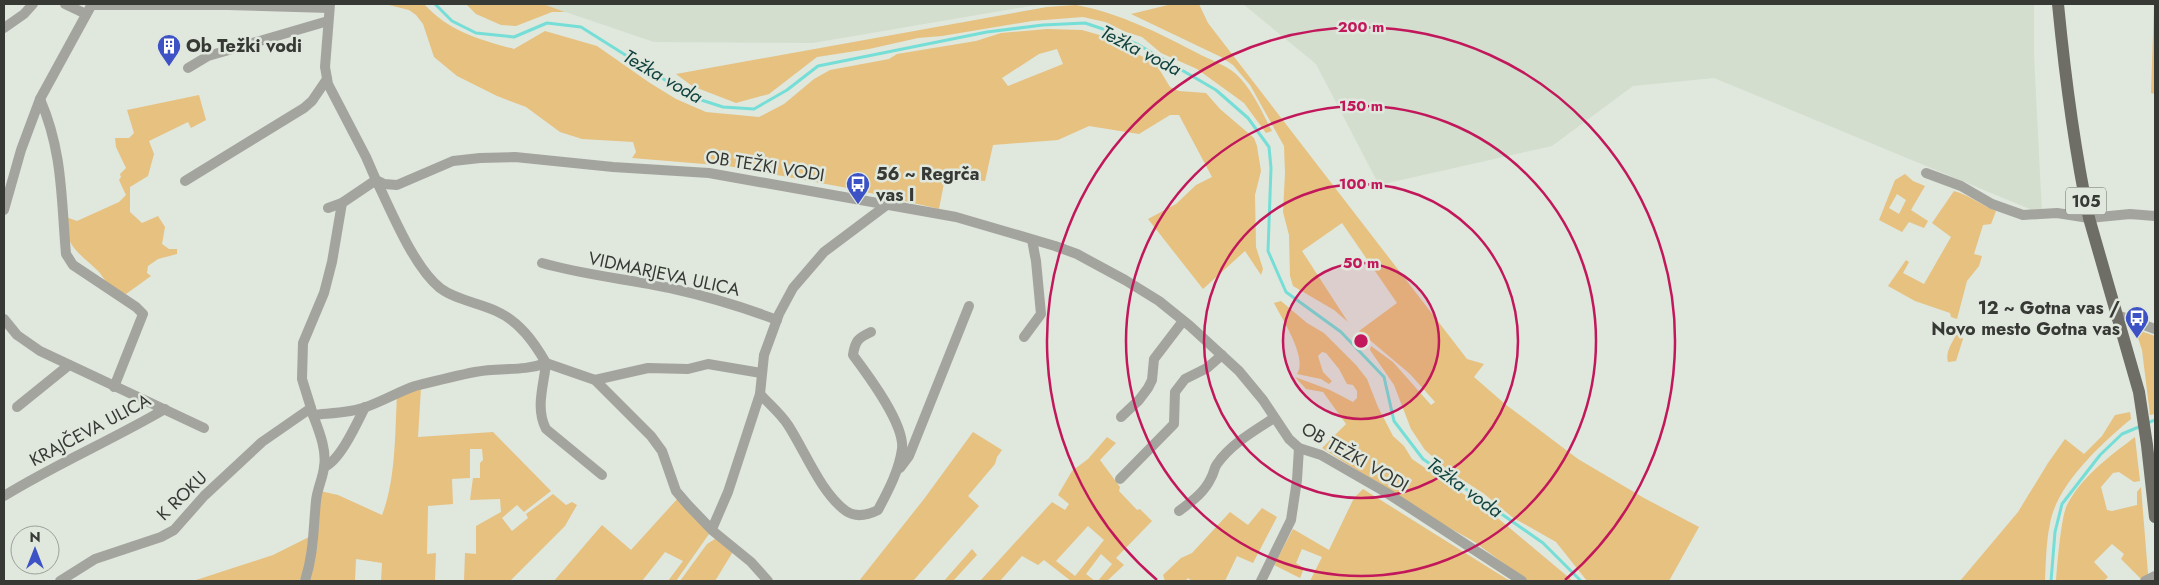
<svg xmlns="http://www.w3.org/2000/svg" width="2159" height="585" viewBox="0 0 2159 585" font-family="Jost,sans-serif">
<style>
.built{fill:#d3dece}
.green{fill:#e6c180;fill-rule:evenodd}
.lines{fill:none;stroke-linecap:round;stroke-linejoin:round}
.stream{stroke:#75ded7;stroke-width:3}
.street{stroke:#a4a49f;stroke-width:10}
.primary{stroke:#6e6e66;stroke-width:12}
.ring{fill:none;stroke:#c2185b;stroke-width:2.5}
.labels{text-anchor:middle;stroke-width:5;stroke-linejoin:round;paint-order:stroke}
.shield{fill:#e0e7dd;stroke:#6a6d67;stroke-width:1}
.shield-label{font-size:16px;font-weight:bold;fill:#373935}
.poi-label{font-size:18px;font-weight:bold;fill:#373935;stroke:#e0e7dd;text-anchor:start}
.street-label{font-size:18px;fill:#373935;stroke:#e0e7dd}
.water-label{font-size:19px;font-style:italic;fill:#10423f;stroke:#e0e7dd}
.centre{fill:#c2185b;stroke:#e0e7dd;stroke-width:2.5}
.ring-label{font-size:15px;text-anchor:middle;font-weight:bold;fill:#c2185b;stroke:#e0e7dd;stroke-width:5;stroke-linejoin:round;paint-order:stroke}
</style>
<rect width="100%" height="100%" fill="#e0e7dd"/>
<g class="built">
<path d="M542 4H1042L813 43 654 42Z"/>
<path d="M1243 4H2034V55L2042 214 1714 78 1633 86 1552 146 1379 185 1316 64Z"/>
</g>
<g class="green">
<path d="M385 4H424C450 32 478 39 514 49L545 31 597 46 650 83 676 99 706 112 759 117 784 104 814 79 830 70 889 59 897 54 976 41 1001 33 1047 29 1082 30 1103 36 1151 61 1156 64 1170 87 1179 91 1206 93 1220 109 1254 138 1257 146 1261 171 1255 195 1256 247 1263 269 1261 275 1245 251 1203 289 1148 219 1176 204 1196 185 1212 177 1179 115H1170L1139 134 1089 126 1058 140 993 145 985 181 945 178 939 209 853 189 728 166 632 158 636 152 633 142 582 139 560 132 526 107 497 96 457 76 434 57 423 24 416 15 409 10ZM1057 49 1063 64 1008 86 1002 78 1039 54Z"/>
<path d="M466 4H543L565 12H552L516 26 501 25 476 14Z"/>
<path d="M1172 4H1199L1208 23 1467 359 1484 364 1474 377 1505 404 1578 459 1644 498 1699 527 1669 581H1587L1556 542 1512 517 1483 493 1450 472 1425 450 1411 429 1394 385 1370 350 1371 346 1393 362 1431 405 1435 402 1410 374 1359 331 1397 303 1342 223 1302 251 1348 322 1334 310 1293 286 1290 276 1289 235 1283 212 1285 173 1284 146 1250 85 1233 65 1221 57 1131 14Z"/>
<path d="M2154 4H2155V94L2151 93Z"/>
<path d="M1076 5C1120 13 1161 34 1201 55 1215 62 1229 66 1240 78 1254 93 1263 114 1272 131L1266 133 1244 103 1197 69 1161 53 1142 37 1126 32 1105 22 1083 17 1032 21 942 36 918 38 869 49 817 57 769 94 736 103 692 86 676 74 1047 7Z"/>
<path d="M199 95 206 120 191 128 188 122 149 141 154 154 148 176 130 187V212L142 223 158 216 165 227 162 244 169 249H177V254L158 259 148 266 147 273 151 276 126 294C121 291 113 289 109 285 104 280 101 273 96 269 77 251 65 246 66 217L77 221 119 202 126 195 119 180 121 177 120 174 126 168 116 147 115 138H129L134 133 127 110Z"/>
<path d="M1905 174 1913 181 1925 186 1911 210 1928 221 1924 228 1909 222 1902 232 1879 220 1895 180ZM1897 194 1906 200 1899 214 1889 208Z"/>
<path d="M1954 191C1969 195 1981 205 1996 211L1991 224 1983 225 1974 254 1982 256 1979 266 1967 281 1957 319 1951 317 1950 313 1915 301 1888 286 1906 260 1909 262 1903 273 1924 284 1951 237 1932 223Z"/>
<path d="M1281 301 1307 323 1324 333 1356 365 1367 379 1378 407 1393 436 1404 446 1412 459 1493 514 1573 581H1528L1473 541 1430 517 1322 448 1346 424 1323 392 1306 389 1295 377 1330 390 1353 402 1357 398V391L1353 385 1347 384 1339 369 1326 353 1322 352 1318 356 1323 372 1332 381 1329 384 1321 379 1297 374C1308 358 1282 319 1274 303Z"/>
<path d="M2135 329 2155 336V414L2150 415 2142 350Z"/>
<path d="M1960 334 1963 339 1956 361 1948 362C1945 352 1952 343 1956 335Z"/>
<path d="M421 388 418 437 493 432 551 491 524 512 517 505 502 518 512 531 528 518 526 514 553 494 566 505 572 502 577 505 565 526 510 581H464L465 553 476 554V526L501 512 500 499 470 500 473 478H480V463L483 460 482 449H470V478L452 479 453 504 428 506 427 554 436 553 435 581H381L382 563 356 559 355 581H308L317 549 320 491 338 495 382 515C396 480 395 432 397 395Z"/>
<path d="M2130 412 2131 419C2102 443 2056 485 2050 524 2046 542 2046 562 2045 581H1960L2018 512 2048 463 2065 439 2084 454 2102 436 2115 415Z"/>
<path d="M973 432 1002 450 997 457 995 464 968 496 979 506 913 581H859L924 499Z"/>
<path d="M1107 437 1116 443 1100 460 1120 487 1119 491 1137 510 1140 509 1152 521 1116 558 1124 565 1107 581H1098L1112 564 1101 554 1086 574 1095 581H1071L1044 560 1038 565 1022 556 1000 581H980L1052 502 1065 510 1069 504 1058 495 1072 471 1088 459ZM1088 526 1104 540 1075 576 1056 561Z"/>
<path d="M2135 437 2140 481 2134 482 2119 472 2113 473 2101 487 2107 510 2112 511 2137 505V492L2141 487 2148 574 2141 579 2121 559 2124 554 2112 544 2094 562 2108 577 2104 581H2056C2057 566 2061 517 2067 505 2082 476 2110 456 2135 437Z"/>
<path d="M1363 489 1510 581H1310L1322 557 1302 549 1296 563 1304 568 1300 578 1274 565 1293 529 1329 550 1354 498Z"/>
<path d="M679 497 709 534 676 581H668L683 561 665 552 642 581H554L602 525 631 550Z"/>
<path d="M1262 508 1277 517 1253 563 1237 556 1225 581H1192L1188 578 1185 581H1165L1163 575 1181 558 1192 553 1230 512 1248 525Z"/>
<path d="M311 536 303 577 298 581H193L273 555Z"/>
<path d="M715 539 719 540 734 550 715 581H680L707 544Z"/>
<path d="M972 549 977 555 953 581H944Z"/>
</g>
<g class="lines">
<g class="stream">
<path d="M435 4 452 21 476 33 514 37 547 23 581 27 692 97 723 107 754 109 787 90 818 66 987 32 1043 25 1085 23 1106 30 1137 44 1216 90 1248 118 1269 147 1271 168 1268 251 1286 292 1341 332 1384 377 1394 421 1423 459 1543 543 1581 581"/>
<path d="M2147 423 2155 420"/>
<path d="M2051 581 2055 532 2062 504 2100 455 2122 434 2141 426"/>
</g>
<g class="street">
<path d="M65 4 86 14"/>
<path d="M330 4 325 67 328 84 366 157 376 180 384 184 397 185 453 161 480 158 515 157 613 167 709 173 956 217 1055 246 1077 254 1125 280 1159 301 1190 326 1239 371 1263 400 1289 439 1299 448 1321 455 1387 493 1522 581"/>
<path d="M92 5H228L329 8"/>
<path d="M4 28 24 14 33 4"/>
<path d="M188 68 208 56 328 21"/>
<path d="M40 99C63 152 61 198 66 254L73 265 136 307 143 314 114 387"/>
<path d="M1926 173 1961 186 1992 204 2023 215 2057 213 2089 218 2130 214 2155 216"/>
<path d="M185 181 304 108 312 101 327 79"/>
<path d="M328 208 342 203 376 180C392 212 413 266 440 288 456 300 479 303 496 311 519 321 534 342 546 363 544 385 535 408 546 429L602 475"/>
<path d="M4 210 21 150 40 99 92 4"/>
<path d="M542 263C584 275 627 279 670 288 706 296 743 307 777 320"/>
<path d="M2117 315 2155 329"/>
<path d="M4 319 17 335 40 351 204 428"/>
<path d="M1024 337 1041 314 1036 261 1032 240"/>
<path d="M595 380 648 368 688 369 708 364 761 373"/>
<path d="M760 394C769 404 781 414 788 425 805 451 821 493 846 511 856 518 868 515 878 510 888 491 899 471 902 449 905 424 868 375 853 355 855 341 858 338 871 332"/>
<path d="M17 407 69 365"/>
<path d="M311 408 313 415C331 413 350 413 366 407 383 401 398 392 415 386 435 381 455 376 475 372 499 367 523 372 546 363L595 380 651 436 662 451 676 491 688 505 713 531 751 562 768 581"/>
<path d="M1121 417 1139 400 1148 388 1152 380 1154 359 1183 321"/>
<path d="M324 467C340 461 357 423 365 407"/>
<path d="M900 468 909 456 969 306"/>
<path d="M1120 479 1174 424 1175 392 1185 379 1207 368 1222 355"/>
<path d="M4 496C56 464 112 440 165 409"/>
<path d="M1179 511C1192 501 1204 493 1211 478 1214 473 1214 468 1217 464 1231 444 1254 431 1274 418"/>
<path d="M712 529 728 492 760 394 764 355 779 314 793 288 824 252 888 204"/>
<path d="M60 581 95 559 161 537 174 530 204 496 262 442 311 408 302 379 303 343 324 293 332 262 342 203"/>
<path d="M305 581C314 552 313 531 316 501 317 489 323 478 324 467 327 450 319 431 313 415"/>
<path d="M1261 581 1291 520 1297 480 1299 448"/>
<path d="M2145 581 2155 576"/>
</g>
<path class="primary" d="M2058 4C2065 76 2074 147 2089 218L2139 392 2147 445 2155 517"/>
</g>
<circle cx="1361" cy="341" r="78" fill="#c2185b" fill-opacity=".12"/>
<g class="ring">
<circle cx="1361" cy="341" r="78"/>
<circle cx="1361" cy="341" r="157"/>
<circle cx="1361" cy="341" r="235"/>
<path d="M1157 580A314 314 0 1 1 1565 580"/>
</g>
<defs>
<g id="building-pin" transform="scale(1.25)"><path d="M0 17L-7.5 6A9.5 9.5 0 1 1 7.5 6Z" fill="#3d53c5" stroke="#e0e7dd"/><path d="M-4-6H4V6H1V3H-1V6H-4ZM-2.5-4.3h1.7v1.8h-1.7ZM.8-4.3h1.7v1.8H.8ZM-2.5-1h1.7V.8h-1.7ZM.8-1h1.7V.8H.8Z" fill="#fff"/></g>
<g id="bus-pin" transform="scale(1.25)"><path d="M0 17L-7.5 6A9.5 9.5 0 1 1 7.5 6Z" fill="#3d53c5" stroke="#e0e7dd"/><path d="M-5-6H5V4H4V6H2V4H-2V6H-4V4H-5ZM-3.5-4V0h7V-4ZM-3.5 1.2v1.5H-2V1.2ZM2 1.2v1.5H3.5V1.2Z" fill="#fff"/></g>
</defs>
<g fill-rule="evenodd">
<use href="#building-pin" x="169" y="46"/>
<use href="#bus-pin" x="858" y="184"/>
<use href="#bus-pin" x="2137" y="318"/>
</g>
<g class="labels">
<rect class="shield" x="2066" y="187.5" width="40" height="27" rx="4"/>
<g class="shield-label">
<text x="2086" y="207">105</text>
</g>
<g class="poi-label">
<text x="186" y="52">Ob Težki vodi</text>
<text x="876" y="180">56 ~ Regrča<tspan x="876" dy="21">vas I</tspan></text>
<text x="2120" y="314" text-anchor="end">12 ~ Gotna vas /<tspan x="2120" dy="21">Novo mesto Gotna vas</tspan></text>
</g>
<g class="street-label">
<text transform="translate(765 166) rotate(9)" y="6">OB TEŽKI VODI</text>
<text transform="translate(664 274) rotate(12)" y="6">VIDMARJEVA ULICA</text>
<text transform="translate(90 430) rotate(-28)" y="6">KRAJČEVA ULICA</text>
<text transform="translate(1355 457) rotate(30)" y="6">OB TEŽKI VODI</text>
<text transform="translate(182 496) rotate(-44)" y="6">K ROKU</text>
</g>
<g class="water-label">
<text transform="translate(1141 50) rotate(27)" y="7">Težka voda</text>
<text transform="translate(663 76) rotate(30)" y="7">Težka voda</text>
<text transform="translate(1465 487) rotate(36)" y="7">Težka voda</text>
</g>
</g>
<circle cx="1361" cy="341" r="8" class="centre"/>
<g class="ring-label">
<text x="1361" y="32">200 m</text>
<text x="1361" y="111">150 m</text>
<text x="1361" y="189">100 m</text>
<text x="1361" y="268">50 m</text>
</g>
<rect width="2159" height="585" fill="none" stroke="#373935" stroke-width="10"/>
<g transform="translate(35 550)"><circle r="24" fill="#e0e7dd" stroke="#9ca19a"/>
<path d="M0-4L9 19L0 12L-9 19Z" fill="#3d53c5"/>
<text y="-8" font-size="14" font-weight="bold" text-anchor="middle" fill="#373935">N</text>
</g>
</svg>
